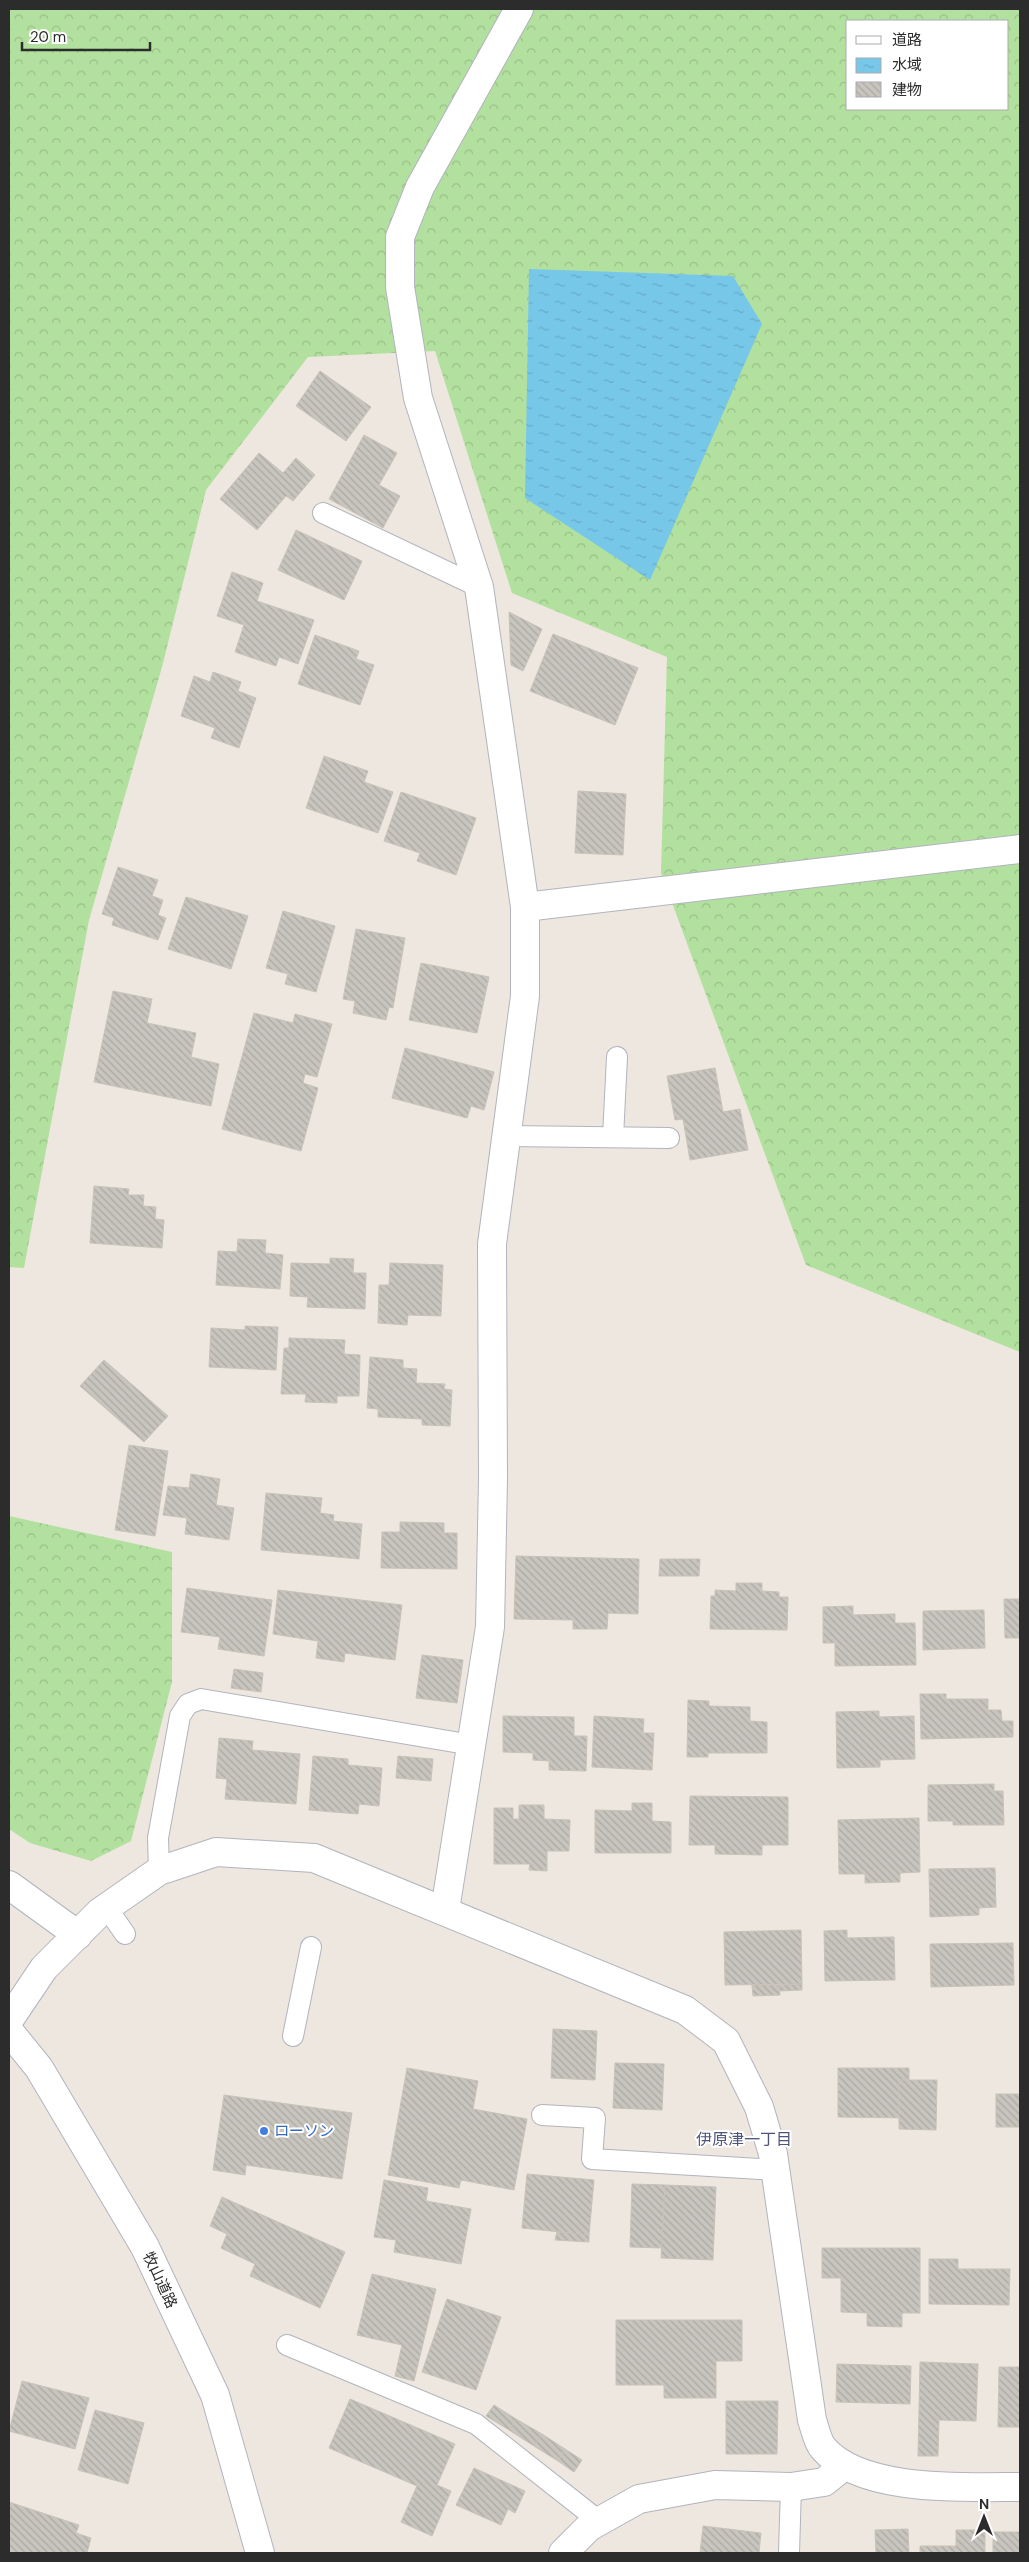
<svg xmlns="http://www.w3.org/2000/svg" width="1029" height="2562" viewBox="0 0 1029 2562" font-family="'DM Sans','Noto Sans JP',sans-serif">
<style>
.forest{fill:url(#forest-crowns);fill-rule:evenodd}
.water{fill:url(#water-ripples)}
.building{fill:url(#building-back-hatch);stroke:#c8c3b8}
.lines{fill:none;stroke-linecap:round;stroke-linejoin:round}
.service-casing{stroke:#b2b4be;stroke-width:22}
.minor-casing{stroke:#b2b4be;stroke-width:30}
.tertiary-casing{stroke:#b2b4be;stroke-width:30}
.service{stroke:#fff;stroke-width:20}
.minor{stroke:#fff;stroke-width:28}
.tertiary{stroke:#fff;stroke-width:28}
.shop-dot{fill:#3f7fe0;stroke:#fff;stroke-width:2}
.labels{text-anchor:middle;stroke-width:4;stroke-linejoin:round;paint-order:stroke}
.shop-label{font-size:15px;fill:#366cbe;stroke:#fff;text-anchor:start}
.street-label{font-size:15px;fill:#2c2c2c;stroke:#fff}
.neighbourhood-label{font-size:16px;fill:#4e547b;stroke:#fff}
</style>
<defs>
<pattern id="forest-crowns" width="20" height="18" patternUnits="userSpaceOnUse" patternTransform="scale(1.25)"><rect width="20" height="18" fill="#b2e09e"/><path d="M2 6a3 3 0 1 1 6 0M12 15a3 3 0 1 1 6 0" fill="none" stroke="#99c088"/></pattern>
<pattern id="water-ripples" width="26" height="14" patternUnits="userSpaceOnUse" patternTransform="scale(1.25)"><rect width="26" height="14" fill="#77c7e9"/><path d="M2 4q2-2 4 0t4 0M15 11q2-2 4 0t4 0" fill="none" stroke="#67abc8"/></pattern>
<pattern id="building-back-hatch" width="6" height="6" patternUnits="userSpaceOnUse" patternTransform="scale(1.25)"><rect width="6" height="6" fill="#c8c4be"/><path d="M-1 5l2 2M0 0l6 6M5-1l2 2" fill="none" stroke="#aca9a3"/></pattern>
</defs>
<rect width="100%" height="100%" fill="#ede7df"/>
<g class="forest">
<path d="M9 9H1020V1352L806 1265 661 873 667 657 512 593 435 351 308 357 206 490 162 667 89 920 24 1268 9 1267ZM848 21H1008V109H848Z"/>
<path d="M9 1516 172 1552V1682L131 1841 91 1861 30 1843 9 1829Z"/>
</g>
<path class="water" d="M529 269 733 276 762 324 650 580 525 498Z"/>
<g class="building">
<path d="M320 371 371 407 346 441 296 406Z"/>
<path d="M364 435 397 453 379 485 400 496 383 528 329 499Z"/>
<path d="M259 453 283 473 296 458 315 475 293 501 286 496 257 530 220 499Z"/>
<path d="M296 530 362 561 344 600 278 570Z"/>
<path d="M232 572 263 583 257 601 314 620 298 664 279 657 276 666 235 652 244 625 217 616Z"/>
<path d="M509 612 542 629 523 671 511 665Z"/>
<path d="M553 634 638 668 615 725 530 691Z"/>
<path d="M315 635 359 651 356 659 374 665 360 705 298 684Z"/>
<path d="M213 672 241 682 238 691 256 698 239 748 211 738 215 728 181 716 194 676 210 682Z"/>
<path d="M324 756 368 771 364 782 393 792 378 833 306 808Z"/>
<path d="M578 791 626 794 623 855 575 853Z"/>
<path d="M401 792 476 818 456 875 417 861 420 853 384 841Z"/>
<path d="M118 867 158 880 152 896 163 900 158 915 166 918 158 940 112 925 114 918 102 914Z"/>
<path d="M186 897 248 916 231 969 168 949Z"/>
<path d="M283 911 335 926 316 992 285 984 288 974 266 968Z"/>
<path d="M356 929 405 938 393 1008 389 1007 386 1020 353 1013 355 1001 343 999Z"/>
<path d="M421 963 489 977 477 1033 409 1020Z"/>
<path d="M113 991 152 999 147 1023 196 1033 191 1057 219 1064 211 1106 94 1082Z"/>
<path d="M254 1013 293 1023 295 1014 332 1024 317 1077 305 1074 303 1083 318 1088 301 1151 222 1129Z"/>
<path d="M405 1048 494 1072 484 1110 471 1106 467 1118 392 1098Z"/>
<path d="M715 1068 723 1112 740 1109 748 1150 690 1160 683 1119 675 1120 667 1076Z"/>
<path d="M94 1186 129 1189 128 1195H144L143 1206 156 1207 155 1219 164 1220 162 1248 90 1243Z"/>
<path d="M238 1239 266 1240 265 1253 283 1255 280 1289 216 1285 218 1251 237 1252Z"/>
<path d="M330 1258 354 1259 353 1273H366L365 1309 307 1307 308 1297 290 1296 291 1263 330 1264Z"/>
<path d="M390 1263 443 1265 441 1316 408 1315 407 1325 378 1323 379 1285H389Z"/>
<path d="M245 1326 278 1327 276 1370 209 1367 211 1328 245 1330Z"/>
<path d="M289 1338 345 1340 344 1354 360 1355 359 1396H337V1403L305 1402 306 1394H281L284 1348H289Z"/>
<path d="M370 1357 403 1360V1368L417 1369 416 1383 445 1384 444 1389 452 1390 450 1426 422 1425V1419L378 1417V1409L367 1408Z"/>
<path d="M104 1360 168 1416 144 1442 80 1386Z"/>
<path d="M129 1445 168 1451 155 1536 115 1530Z"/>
<path d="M191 1474 220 1479 216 1505 234 1508 229 1540 185 1534 187 1518 163 1515 168 1486 189 1488Z"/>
<path d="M266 1493 322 1498 320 1513 334 1515 333 1521 362 1524 359 1559 261 1550Z"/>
<path d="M400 1522 444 1523V1533H457V1569L381 1568 382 1532H400Z"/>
<path d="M516 1556 639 1559 638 1614 608 1613 607 1629H573V1620L514 1619Z"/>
<path d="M660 1559H700L699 1576H659Z"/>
<path d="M736 1583H762V1591L779 1592V1597H788L787 1630 710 1629 711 1596H715V1590L736 1591Z"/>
<path d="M187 1588 272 1600 264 1656 218 1649 220 1637 181 1632Z"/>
<path d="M278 1590 402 1605 395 1660 345 1653 344 1662 316 1658 318 1641 273 1634Z"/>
<path d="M1004 1599H1020V1638H1005Z"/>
<path d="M853 1606V1615L895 1614V1623H915L916 1665 835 1666V1643H823V1607Z"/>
<path d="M984 1610 985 1648 923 1650V1611Z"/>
<path d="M422 1655 463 1660 457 1703 416 1698Z"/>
<path d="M234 1669 263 1673 261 1692 231 1688Z"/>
<path d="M920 1694H946V1699H988V1710H1001L1002 1721H1013V1737L921 1739Z"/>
<path d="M688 1700 709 1701V1706L750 1707V1721L767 1722V1753H708V1757H687Z"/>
<path d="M879 1711V1717L914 1716 915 1759 880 1760V1767L837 1768 836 1712Z"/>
<path d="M503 1716 574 1717V1736H587L586 1771 549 1770V1761L533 1760V1753L503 1752Z"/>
<path d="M594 1716 644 1719 643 1733H654L652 1770 592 1767Z"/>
<path d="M219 1738 253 1741 252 1750 300 1754 296 1804 225 1799 227 1779 216 1778Z"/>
<path d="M313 1756 348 1759V1765L382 1768 379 1806 359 1804 358 1814 309 1810Z"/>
<path d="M398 1756 433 1759 431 1781 396 1778Z"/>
<path d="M994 1784V1791H1003L1004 1825H953V1821H928V1785Z"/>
<path d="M690 1796 788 1797V1845H762V1855L715 1854V1845H689Z"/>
<path d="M632 1803H652V1821L671 1822V1853H595V1810L632 1811Z"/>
<path d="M519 1805H544V1819L570 1820 569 1851H547V1871L529 1870 530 1864H494V1808H513V1819H519Z"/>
<path d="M919 1818 920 1872 900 1873V1882L865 1883V1874H839L838 1820Z"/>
<path d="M995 1868 996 1907 979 1908V1915L930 1917 929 1869Z"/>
<path d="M801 1930 802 1984 725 1985 724 1932Z"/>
<path d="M847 1930V1938L894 1937 895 1980 825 1981 824 1931Z"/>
<path d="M1013 1943 1014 1985 931 1987 930 1944Z"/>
<path d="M802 1984V1990L779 1991V1985Z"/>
<path d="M752 1985H779L780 1995 753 1996Z"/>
<path d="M553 2029 597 2031 595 2080 551 2078Z"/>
<path d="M615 2063 664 2064 662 2110 613 2108Z"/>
<path d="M407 2068 478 2081 473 2109 527 2119 514 2190 461 2180 459 2188 388 2175Z"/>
<path d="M838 2068H909V2118L838 2117Z"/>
<path d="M899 2080H937L936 2130 899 2129Z"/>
<rect x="996" y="2094" width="24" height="33"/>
<path d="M224 2095 352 2113 342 2179 246 2165 245 2175 213 2170Z"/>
<path d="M527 2174 594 2180 589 2235 522 2228Z"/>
<path d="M384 2180 428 2188 426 2201 471 2209 461 2264 394 2252 396 2240 374 2237Z"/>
<path d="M632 2184 665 2185 662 2248 630 2247Z"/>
<path d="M665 2185 716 2187 713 2260 661 2258Z"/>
<path d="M222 2197 345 2252 320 2308 250 2276 255 2264 221 2248 227 2234 210 2226Z"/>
<path d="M557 2232 589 2235V2242L555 2240Z"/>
<path d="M822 2248H920V2313H902V2327L867 2326V2313L841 2312V2278H822Z"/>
<path d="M929 2259H958V2269H1010L1009 2305 929 2304Z"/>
<path d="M372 2274 436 2289 414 2381 395 2376 402 2345 357 2335Z"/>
<path d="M447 2299 501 2317 476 2390 422 2372Z"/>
<path d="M616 2320H742V2361H716V2398H664V2385H616Z"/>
<path d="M920 2362 978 2364 976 2421 939 2420 938 2456H918Z"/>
<path d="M837 2364 911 2366 910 2404 836 2402Z"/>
<path d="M999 2367H1020V2427H998Z"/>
<path d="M22 2381 89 2398 75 2449 9 2431Z"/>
<path d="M350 2399 455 2444 437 2485 451 2491 432 2536 401 2522 417 2486 329 2448Z"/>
<path d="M726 2401H778L777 2454H726Z"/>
<path d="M494 2405 516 2419 509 2430 486 2416Z"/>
<path d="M95 2410 144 2423 128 2484 78 2470Z"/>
<path d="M516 2419 542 2434 534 2446 509 2430Z"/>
<path d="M542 2434 565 2449 558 2461 534 2446Z"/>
<path d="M565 2449 582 2460 574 2472 558 2461Z"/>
<path d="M474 2468 525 2491 515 2513 508 2509 501 2525 456 2505Z"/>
<path d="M9 2502 79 2525 76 2533 91 2538 87 2553H9Z"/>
<path d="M703 2526 761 2533 759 2553H700Z"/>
<path d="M908 2529 909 2553H876L875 2530Z"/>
<path d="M956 2530H985V2553H920V2546H956Z"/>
<rect x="993" y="2532" width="27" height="21"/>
</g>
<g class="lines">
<g class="service-casing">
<g id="service">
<path d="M323 513 479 587"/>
<path d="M506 1136 669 1138"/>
<path d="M613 1137 617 1057"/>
<path d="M159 1871 158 1838 180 1716 188 1704 201 1699 472 1745"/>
<path d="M107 1908 125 1934"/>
<path d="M293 2036 311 1947"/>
<path d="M542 2115 595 2118 592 2159 775 2170"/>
<path d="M287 2345 476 2424 599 2521"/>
<path d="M789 2553 791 2487"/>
</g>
</g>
<g class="minor-casing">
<g id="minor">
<path d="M525 907 1020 849"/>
<path d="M445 1910 490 1627 493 1479 492 1244 525 996V907L479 587 418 398 400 287V237L420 187 519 9"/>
<path d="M563 2553 589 2527 639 2499 715 2485 791 2487 824 2482 844 2466"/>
</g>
</g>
<g class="tertiary-casing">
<g id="tertiary">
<path d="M9 1885 78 1935"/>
<path d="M9 2020 44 1968 100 1912 159 1871 216 1852 314 1858 685 2010 726 2041 759 2107 773 2154 812 2420C815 2428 817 2441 823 2448 861 2493 966 2487 1020 2487"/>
<path d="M9 2031 39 2068 145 2247 215 2395 260 2553"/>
</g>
</g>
<use href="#service" class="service"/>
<use href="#minor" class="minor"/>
<use href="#tertiary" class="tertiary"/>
</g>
<circle class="shop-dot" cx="264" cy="2131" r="5"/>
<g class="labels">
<g class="shop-label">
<text x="274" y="2136">ローソン</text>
</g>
<g class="street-label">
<text transform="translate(160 2280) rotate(65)" y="5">牧山道路</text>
</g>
<g class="neighbourhood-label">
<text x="744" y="2145">伊原津一丁目</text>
</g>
</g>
<rect width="1029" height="2562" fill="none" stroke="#2c2c2c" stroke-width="20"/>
<rect x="846" y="20" width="162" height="90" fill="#ffffff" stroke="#ababab"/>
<rect x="856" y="36" width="25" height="8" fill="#ffffff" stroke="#ababab"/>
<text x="892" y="45" font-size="15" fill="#2c2c2c">道路</text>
<rect x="856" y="58" width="25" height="15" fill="url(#water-ripples)" stroke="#ababab"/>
<text x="892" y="70" font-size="15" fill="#2c2c2c">水域</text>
<rect x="856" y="82" width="25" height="15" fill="url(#building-back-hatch)" stroke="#ababab"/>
<text x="892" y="95" font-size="15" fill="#2c2c2c">建物</text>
<g transform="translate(984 2517)" stroke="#ffffff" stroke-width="4" paint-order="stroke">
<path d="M0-4L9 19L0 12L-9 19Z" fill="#2c2c2c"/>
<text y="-8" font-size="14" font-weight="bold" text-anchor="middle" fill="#2c2c2c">N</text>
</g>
<path d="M22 42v8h128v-8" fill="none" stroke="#2c2c2c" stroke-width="2.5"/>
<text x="30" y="42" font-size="15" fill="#2c2c2c" stroke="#ffffff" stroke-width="4" paint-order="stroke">20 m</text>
</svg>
